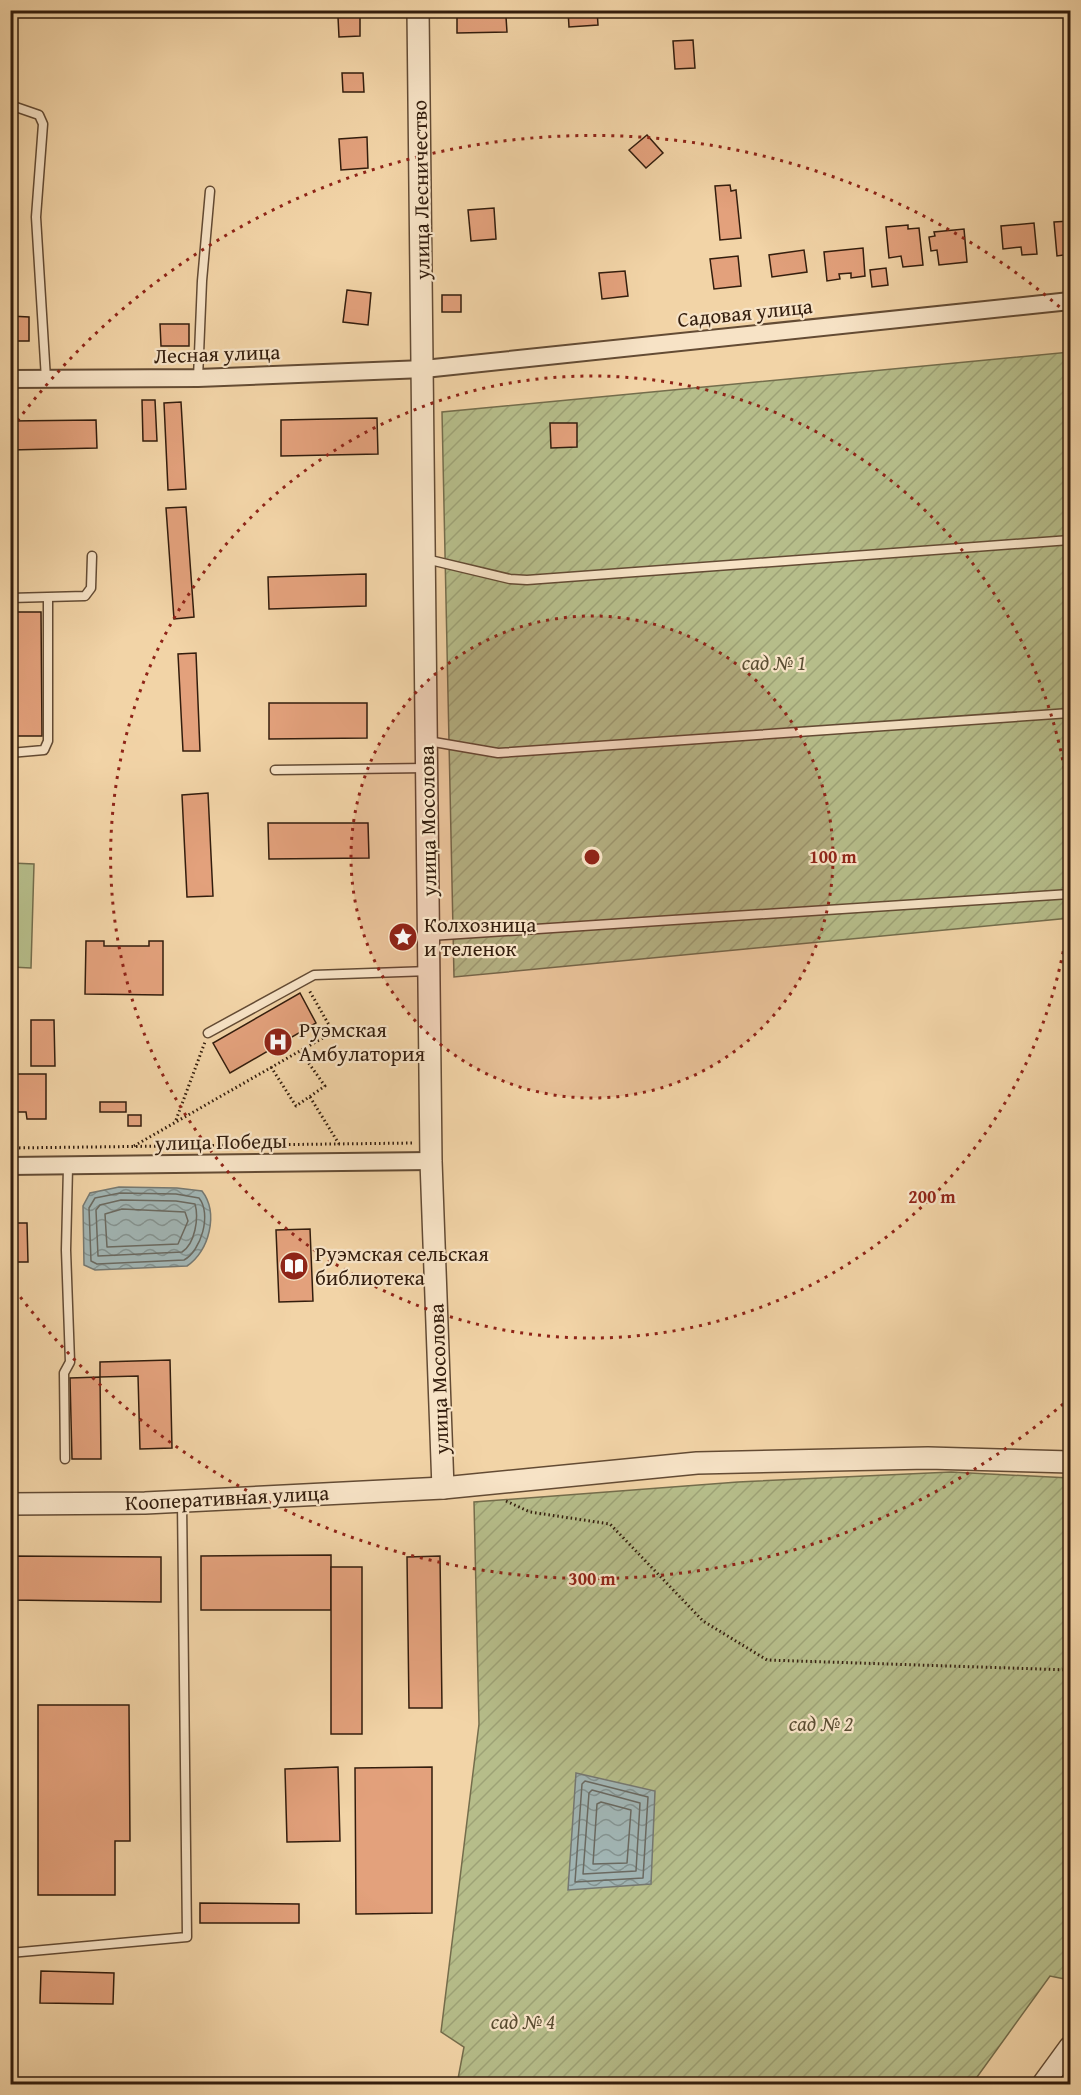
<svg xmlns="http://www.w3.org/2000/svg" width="1081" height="2095" viewBox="0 0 1081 2095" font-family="'Gentium Book Plus',serif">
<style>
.grass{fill:#b6bd8a;stroke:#746d4c;stroke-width:1.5}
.garden{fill:url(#garden-furrows);stroke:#746d4c;stroke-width:1.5}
.water{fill:url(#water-waves);stroke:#757871;stroke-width:1.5}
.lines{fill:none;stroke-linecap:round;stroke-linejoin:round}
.shore{stroke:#6a6960;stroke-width:1.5}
.building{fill:#e3a17c;stroke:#331d0d;stroke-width:1.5}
.service-casing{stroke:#634b34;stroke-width:11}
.minor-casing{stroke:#634b34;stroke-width:20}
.tertiary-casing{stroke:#634b34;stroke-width:24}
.path{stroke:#331d0d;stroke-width:3;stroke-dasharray:1.5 3;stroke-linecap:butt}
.service{stroke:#f7e3c6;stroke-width:8}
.minor{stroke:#f7e3c6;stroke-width:16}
.tertiary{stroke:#f7e3c6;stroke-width:21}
.ring{fill:none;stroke:#8f2418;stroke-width:3;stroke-dasharray:3 6}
.labels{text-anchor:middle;stroke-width:4.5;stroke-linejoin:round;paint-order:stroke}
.street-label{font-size:21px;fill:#331d0d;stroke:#f7e3c6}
.park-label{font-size:21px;font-style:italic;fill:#5a4d32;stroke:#f7e3c6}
.poi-label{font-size:21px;fill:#331d0d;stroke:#f7e3c6;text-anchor:start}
.centre{fill:#8f2418;stroke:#f7e3c6;stroke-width:3}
.ring-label{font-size:18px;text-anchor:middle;font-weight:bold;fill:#8f2418;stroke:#f7e3c6;stroke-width:4.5;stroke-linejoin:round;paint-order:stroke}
</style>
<defs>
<pattern id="garden-furrows" width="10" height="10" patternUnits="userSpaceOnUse" patternTransform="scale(1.5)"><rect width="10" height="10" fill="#b6bd8a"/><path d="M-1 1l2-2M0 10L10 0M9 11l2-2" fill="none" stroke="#9da276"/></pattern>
<pattern id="water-waves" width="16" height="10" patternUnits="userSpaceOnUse" patternTransform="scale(1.5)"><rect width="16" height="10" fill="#a1b5b4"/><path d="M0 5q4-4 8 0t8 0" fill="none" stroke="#849391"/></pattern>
</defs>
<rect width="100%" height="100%" fill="#f2d4a7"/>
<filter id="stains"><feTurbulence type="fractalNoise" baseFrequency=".00333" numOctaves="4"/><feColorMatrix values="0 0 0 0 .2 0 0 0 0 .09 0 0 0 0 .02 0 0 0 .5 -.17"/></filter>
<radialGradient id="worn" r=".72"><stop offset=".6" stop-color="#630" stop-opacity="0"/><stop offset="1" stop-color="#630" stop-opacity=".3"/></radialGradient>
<path class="grass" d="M11 863 34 864 31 968 11 967Z"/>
<g class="garden">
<path d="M1070 352V918L454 977 442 412Z"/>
<path d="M951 1472 1070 1478V1980L1050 1976 972 2084H457L464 2047 441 2032 479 1724 474 1502 738 1482Z"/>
</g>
<g class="water">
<path d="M119 1187 177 1188 202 1191C219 1213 209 1252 187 1266L95 1270 84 1265 83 1206 90 1193Z"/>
<path d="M576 1773 655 1791 651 1884 568 1890Z"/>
</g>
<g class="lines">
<g class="shore">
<path d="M120 1193 176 1194 199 1198C212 1214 201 1251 184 1260L97 1264 91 1261 89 1208 95 1198Z"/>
<path d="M121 1200 176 1201 195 1204C199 1218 195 1244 182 1252L98 1256 96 1210 100 1205Z"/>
<path d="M122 1209 185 1212 188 1221 178 1244 107 1247 105 1214Z"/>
<path d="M585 1781 648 1797 643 1878 575 1882 582 1784Z"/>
<path d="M592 1790 640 1803 636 1871 583 1874 589 1793Z"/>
<path d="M601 1802 631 1810 627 1863 593 1864 597 1804Z"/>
</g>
</g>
<g class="building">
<path d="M457 10H490V17H506L507 32 457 33Z"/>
<path d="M568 10H597L598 25 569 27Z"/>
<path d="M360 16V36L339 37 338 17Z"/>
<path d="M693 40 695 68 675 69 673 41Z"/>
<path d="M342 73H363L364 92H343Z"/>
<path d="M647 135 663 153 646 168 629 150Z"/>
<path d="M367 137 368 168 341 170 339 139Z"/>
<path d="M730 185 731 191 736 190 741 238 720 240 715 186Z"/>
<path d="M494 208 496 239 471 241 468 210Z"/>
<path d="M1070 221V254L1057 256 1054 222Z"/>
<path d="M1034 223 1037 254 1022 255 1021 247 1003 249 1001 226Z"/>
<path d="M908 225V229L919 228 923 265 903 267 901 256 889 258 886 227Z"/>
<path d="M964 229 967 262 939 265 937 250 931 251 929 237 935 236 934 232Z"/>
<path d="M863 248 865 276 851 278V273L839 274 840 279 827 281 824 252Z"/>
<path d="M804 250 807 272 772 277 769 255Z"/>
<path d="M738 256 741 286 714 289 710 259Z"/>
<path d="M886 268 888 285 872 287 870 270Z"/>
<path d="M625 271 628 296 602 299 599 273Z"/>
<path d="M347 290 371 293 368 325 343 322Z"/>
<rect x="442" y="295" width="19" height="17"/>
<path d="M10 316 29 317V341H10Z"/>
<path d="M160 324H189V346H161Z"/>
<path d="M142 400H155L157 441H143Z"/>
<path d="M181 402 186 489 168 490 164 403Z"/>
<path d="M377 418 378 454 281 456V420Z"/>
<path d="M96 420 97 448 10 450V421Z"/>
<path d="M550 423H577V447L551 448Z"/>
<path d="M186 507 194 617 174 619 166 508Z"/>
<path d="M366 574V606L269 609 268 577Z"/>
<path d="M10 612H41L42 736H11Z"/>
<path d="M196 653 200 751H183L178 654Z"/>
<path d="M269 703H367V738L269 739Z"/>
<path d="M208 793 213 896 187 897 182 795Z"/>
<path d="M268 823H368L369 858 269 859Z"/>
<path d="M86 941H104V946H149V941H163V995L85 994Z"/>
<path d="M300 993 316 1023 230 1073 213 1043Z"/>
<path d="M31 1020H54L55 1066H31Z"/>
<path d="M10 1074H46V1119H27L26 1112H10Z"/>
<rect x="100" y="1102" width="26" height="10"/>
<rect x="128" y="1115" width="13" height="11"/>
<path d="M10 1223H27L28 1262H10Z"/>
<path d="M310 1229 313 1301 279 1302 276 1230Z"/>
<path d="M170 1360 172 1448 140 1449 138 1376 100 1377V1362Z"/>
<path d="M100 1377 101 1459H72L70 1378Z"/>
<path d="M331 1555V1610H201V1556Z"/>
<path d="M10 1556 161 1557V1602L10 1600Z"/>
<path d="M440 1556 442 1708H409L407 1557Z"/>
<rect x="331" y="1567" width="31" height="167"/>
<path d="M38 1705H129L130 1841H115V1895H38Z"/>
<path d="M338 1767 340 1841 287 1842 285 1769Z"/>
<path d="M432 1767V1913L356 1914 355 1768Z"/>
<path d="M200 1903 299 1904V1923H200Z"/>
<path d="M41 1971 114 1973 113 2004 40 2003Z"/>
</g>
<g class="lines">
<g class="service-casing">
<g id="service">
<path d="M10 105 39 115 43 124 36 217 46 379"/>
<path d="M198 378 202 281 210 191"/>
<path d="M426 559 510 579 527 580 1070 540"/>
<path d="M10 598 85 596 91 588 92 556"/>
<path d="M428 741 498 753 1070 713"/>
<path d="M10 753 44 750 48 741V598"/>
<path d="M275 770 427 768"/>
<path d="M430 936 1070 894"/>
<path d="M208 1033 314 975 430 971"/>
<path d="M65 1459 64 1373 70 1362 66 1250 68 1167"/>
<path d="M10 1953 187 1937 182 1502"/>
</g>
</g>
<g class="minor-casing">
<g id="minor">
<path d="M10 379 198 378 424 369 1070 301"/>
<path d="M10 1166 431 1161"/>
</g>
</g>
<g class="tertiary-casing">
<g id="tertiary">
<path d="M418 10 431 1161 443 1488"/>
<path d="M10 1504 145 1503 443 1488 697 1463 928 1458 1070 1462"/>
<path d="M1043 2084 1070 2047"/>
</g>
</g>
<g class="path">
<path d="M271 1067 296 1106 325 1086 300 1051"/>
<path d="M310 1097 339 1144"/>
<path d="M176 1120 205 1042"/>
<path d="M134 1146 333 1032 309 990"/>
<path d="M10 1148 414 1143"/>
<path d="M506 1501 530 1512 610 1524 703 1621 767 1660 1070 1670"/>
</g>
<use href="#service" class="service"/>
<use href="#minor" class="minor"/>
<use href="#tertiary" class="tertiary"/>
</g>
<circle cx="592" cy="857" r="241" fill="#8f2418" fill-opacity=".12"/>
<g class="ring">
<circle cx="592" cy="857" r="241"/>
<path d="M1070 907A481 481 0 1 1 1070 807"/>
<path d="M1070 1398A722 722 0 0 1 12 1286M12 428A722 722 0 0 1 1070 316"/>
</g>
<defs>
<g id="sight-disc" transform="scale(1.5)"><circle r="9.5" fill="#8f2418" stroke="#f7e3c6"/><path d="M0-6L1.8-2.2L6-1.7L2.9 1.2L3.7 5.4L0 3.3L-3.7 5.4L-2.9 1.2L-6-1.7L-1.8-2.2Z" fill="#fff"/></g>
<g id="hospital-disc" transform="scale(1.5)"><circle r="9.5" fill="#8f2418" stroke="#f7e3c6"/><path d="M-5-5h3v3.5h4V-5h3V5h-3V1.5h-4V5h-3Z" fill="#fff"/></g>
<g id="library-disc" transform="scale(1.5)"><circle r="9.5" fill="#8f2418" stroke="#f7e3c6"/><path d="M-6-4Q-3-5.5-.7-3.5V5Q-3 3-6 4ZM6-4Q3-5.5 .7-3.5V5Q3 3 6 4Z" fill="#fff"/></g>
</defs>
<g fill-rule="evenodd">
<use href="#sight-disc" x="403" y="937"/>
<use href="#hospital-disc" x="278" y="1042"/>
<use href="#library-disc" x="294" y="1266"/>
</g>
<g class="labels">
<g class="street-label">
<text transform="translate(421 190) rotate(-91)" y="7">улица Лесничество</text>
<text transform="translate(745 313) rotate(-6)" y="7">Садовая улица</text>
<text transform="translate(217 354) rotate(-2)" y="7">Лесная улица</text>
<text transform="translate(428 821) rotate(-91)" y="7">улица Мосолова</text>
<text transform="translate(221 1142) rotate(-1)" y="7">улица Победы</text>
<text transform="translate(439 1379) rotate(-92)" y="7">улица Мосолова</text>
<text transform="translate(227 1498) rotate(-3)" y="7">Кооперативная улица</text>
</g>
<g class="park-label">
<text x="774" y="670">сад № 1</text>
<text x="821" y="1731">сад № 2</text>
<text x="523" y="2029">сад № 4</text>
</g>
<g class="poi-label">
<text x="424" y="932">Колхозница<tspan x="424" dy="24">и теленок</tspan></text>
<text x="299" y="1037">Руэмская<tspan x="299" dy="24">Амбулатория</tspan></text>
<text x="315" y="1261">Руэмская сельская<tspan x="315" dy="24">библиотека</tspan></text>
</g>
</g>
<circle cx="592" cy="857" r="9" class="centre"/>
<g class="ring-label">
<text x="833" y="863">100 m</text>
<text x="932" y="1203">200 m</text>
<text x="592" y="1585">300 m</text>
</g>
<rect width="1081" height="2095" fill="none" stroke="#f2d4a7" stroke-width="36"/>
<rect x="12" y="12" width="1057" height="2071" fill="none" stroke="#331d0d" stroke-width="3"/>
<rect x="18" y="18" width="1045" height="2059" fill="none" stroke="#331d0d" stroke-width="1.5"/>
<rect width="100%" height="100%" filter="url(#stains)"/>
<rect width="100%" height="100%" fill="url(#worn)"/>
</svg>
